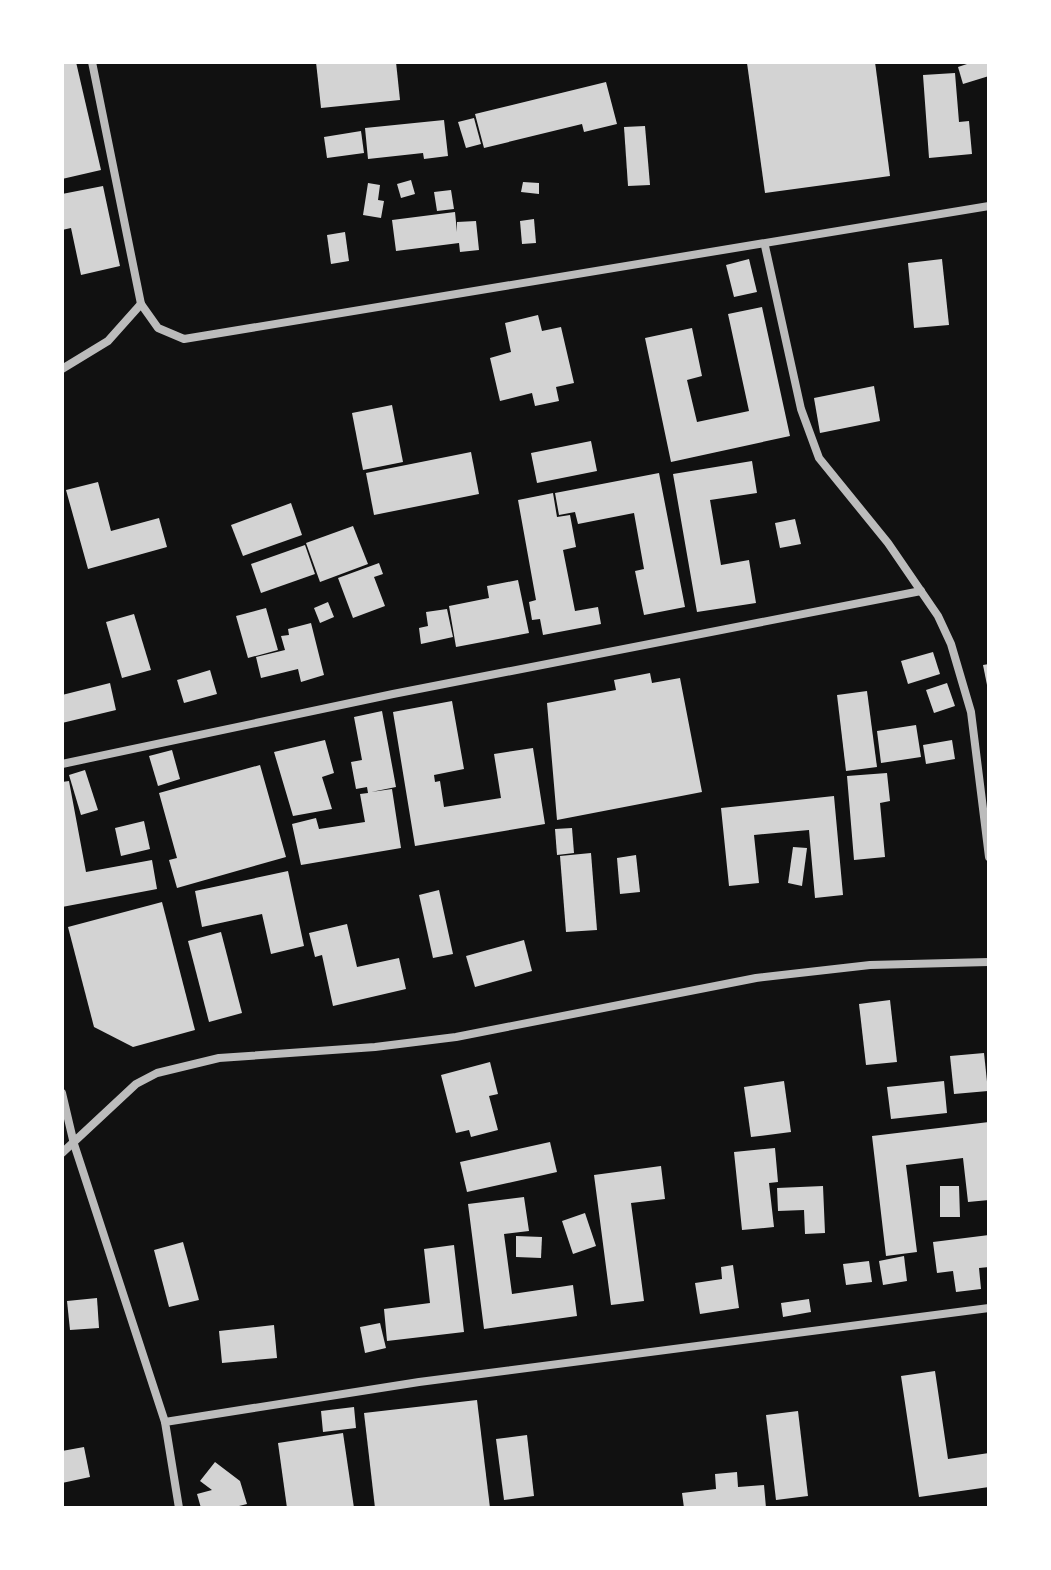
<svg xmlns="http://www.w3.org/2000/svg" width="1051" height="1570" viewBox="0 0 1051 1570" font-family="Bitter,serif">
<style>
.building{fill:#d3d3d3}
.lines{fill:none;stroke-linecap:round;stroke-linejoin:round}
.minor{stroke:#bcbcbc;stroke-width:8}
</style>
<rect width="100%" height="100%" fill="#111"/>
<g class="building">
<path d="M62 62H76L101 170 62 179Z"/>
<path d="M316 62H396L400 100 321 108Z"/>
<path d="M875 62 890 176 765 193 747 63Z"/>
<path d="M973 62H989V76L963 84 958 67Z"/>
<path d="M955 73 959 122 969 121 972 154 929 158 923 75Z"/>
<path d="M606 82 617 124 584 132 582 124 484 148 475 114Z"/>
<path d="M474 118 481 144 466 148 458 122Z"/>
<path d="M444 120 448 156 424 159 423 153 368 159 365 128Z"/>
<path d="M645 126 650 185 628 186 624 127Z"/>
<path d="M361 131 364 153 327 158 324 137Z"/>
<path d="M411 180 415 194 401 198 397 184Z"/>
<path d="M523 182 539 183V194L521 192Z"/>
<path d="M368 183 380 185 378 200 384 201 381 218 363 215Z"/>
<path d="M103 186 120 266 81 275 71 228 62 230V194Z"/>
<path d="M451 190 454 209 437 211 434 192Z"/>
<path d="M455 212 457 232V222L476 221 479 250 460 252 459 243 396 251 392 220Z"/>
<path d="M534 219 536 243 522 244 520 221Z"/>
<path d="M345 232 349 261 331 264 327 235Z"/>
<path d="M749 259 757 292 734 297 726 265Z"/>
<path d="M942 259 949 325 914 328 908 263Z"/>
<path d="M762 307 790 436 671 462 645 338 692 328 702 376 687 380 697 422 749 411 728 314Z"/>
<path d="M538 315 542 331 561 327 574 383 556 387 559 401 535 406 532 393 500 401 490 358 511 352 505 323Z"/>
<path d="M874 386 880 421 820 433 814 398Z"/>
<path d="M392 405 403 462 363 470 352 413Z"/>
<path d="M591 441 597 471 537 483 531 453Z"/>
<path d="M471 452 479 494 374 515 366 473Z"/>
<path d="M752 461 757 493 710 500 721 565 749 560 756 603 697 612 673 474Z"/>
<path d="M659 473 685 607 644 615 635 571 644 569 634 513 578 524 575 512 559 515 555 493Z"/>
<path d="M98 482 111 531 159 518 167 547 88 569 66 490Z"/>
<path d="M553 493 557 517 570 515 576 547 563 550 575 611 598 607 601 624 543 635 540 619 532 620 529 602 536 600 518 500Z"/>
<path d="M291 503 302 535 243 556 231 525Z"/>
<path d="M795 519 801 544 780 548 775 523Z"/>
<path d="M353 526 368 564 320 582 306 543Z"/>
<path d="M305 545 315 574 261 593 251 564Z"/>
<path d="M379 563 383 574 374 577 385 606 353 618 338 578Z"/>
<path d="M518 580 529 633 456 647 449 606 489 598 487 586Z"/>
<path d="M328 602 334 617 320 623 314 608Z"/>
<path d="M266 608 278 650 248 658 236 616Z"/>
<path d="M447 609 453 637 421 644 419 628 428 626 426 612Z"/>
<path d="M134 614 151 670 122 678 106 622Z"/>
<path d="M311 623 324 675 301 682 298 669 261 678 256 657 285 650 281 636 289 635 288 629Z"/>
<path d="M933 652 940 674 908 684 901 661Z"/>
<path d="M989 664V690H988L983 665Z"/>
<path d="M210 670 217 694 184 703 177 680Z"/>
<path d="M650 673 652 683 680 678 702 792 557 820 547 703 616 690 614 680Z"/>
<path d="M110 683 116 710 62 723V695Z"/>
<path d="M947 683 955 706 934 713 926 690Z"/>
<path d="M867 691 877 767 846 771 837 695Z"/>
<path d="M452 701 464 769 434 775 435 782 440 781 444 807 501 798 494 754 533 748 545 824 415 846 393 712Z"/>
<path d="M382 711 396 787 371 792 392 789 401 848 301 865 292 824 316 818 319 829 365 822 360 794 368 793 367 787 356 789 351 762 362 760 354 717Z"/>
<path d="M916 725 921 757 881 763 877 731Z"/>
<path d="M325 740 334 773 322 777 332 809 293 816 274 752Z"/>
<path d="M952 740 955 759 926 764 923 745Z"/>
<path d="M172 750 180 779 158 786 149 756Z"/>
<path d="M260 765 286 857 177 888 169 860 177 858 159 793Z"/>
<path d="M85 770 98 810 81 815 69 775Z"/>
<path d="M887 773 890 801 880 803 885 857 854 860 847 776Z"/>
<path d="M69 781 86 872 152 860 157 889 62 907V782Z"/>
<path d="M834 796 843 895 815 898 809 830 754 835 759 883 729 886 721 808Z"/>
<path d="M144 821 150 849 121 856 115 828Z"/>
<path d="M572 828 574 853 557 855 555 829Z"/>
<path d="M793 847 807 848 802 886 788 883Z"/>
<path d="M591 853 597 930 566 932 560 856Z"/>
<path d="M636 855 640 892 620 894 617 858Z"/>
<path d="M288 871 304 946 271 954 262 914 202 927 195 891Z"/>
<path d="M439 890 453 954 433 958 419 895Z"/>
<path d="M162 902 195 1030 133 1047 94 1027 68 927Z"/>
<path d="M347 924 357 967 399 958 406 989 333 1006 322 955 315 957 309 933Z"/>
<path d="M221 932 242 1013 209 1022 188 941Z"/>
<path d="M524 940 532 971 475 987 466 956Z"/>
<path d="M890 1000 897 1062 866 1065 859 1004Z"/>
<path d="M984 1053 988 1091 954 1094 950 1056Z"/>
<path d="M490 1062 498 1094 489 1096 498 1130 471 1137 469 1130 456 1133 441 1075Z"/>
<path d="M784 1081 791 1132 751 1137 744 1087Z"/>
<path d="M944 1081 947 1113 891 1119 887 1087Z"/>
<path d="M989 1122V1200L968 1202 963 1158 906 1165 917 1252 886 1256 872 1136Z"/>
<path d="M550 1142 557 1172 467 1192 460 1162Z"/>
<path d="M775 1148 778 1182 769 1183 774 1227 742 1230 734 1152Z"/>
<path d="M661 1166 665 1199 631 1203 644 1301 611 1305 594 1175Z"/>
<path d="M823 1186 825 1233 805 1234 804 1210 778 1211 777 1188Z"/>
<path d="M940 1186H959L960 1217H940Z"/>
<path d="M524 1197 529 1231 504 1234 512 1294 573 1285 577 1316 484 1329 468 1204Z"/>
<path d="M585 1213 596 1246 573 1254 562 1221Z"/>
<path d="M989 1235V1267L979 1268 981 1289 956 1292 953 1271 937 1273 933 1242Z"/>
<path d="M516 1236 542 1237 541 1258 516 1257Z"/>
<path d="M183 1242 199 1300 169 1307 154 1250Z"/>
<path d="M454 1245 464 1332 387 1341 384 1309 430 1303 424 1249Z"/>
<path d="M904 1256 907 1281 883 1285 879 1261Z"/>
<path d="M869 1261 872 1282 846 1285 843 1264Z"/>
<path d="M733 1265 739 1308 700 1314 695 1283 722 1279 721 1267Z"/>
<path d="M97 1298 99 1328 70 1330 67 1301Z"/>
<path d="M809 1299 811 1312 783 1317 781 1303Z"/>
<path d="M380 1323 386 1348 365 1353 360 1327Z"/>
<path d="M274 1325 277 1358 222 1363 219 1331Z"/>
<path d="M935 1371 948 1459 989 1453V1487L919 1497 901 1376Z"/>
<path d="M477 1400 490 1508H375L364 1413Z"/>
<path d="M354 1407 356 1428 323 1432 321 1411Z"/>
<path d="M798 1411 808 1496 776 1500 766 1415Z"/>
<path d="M343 1433 354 1508H287L278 1443Z"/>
<path d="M527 1435 534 1496 504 1500 496 1439Z"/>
<path d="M84 1447 90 1477 62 1483V1451Z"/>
<path d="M215 1462 240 1481 247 1504 231 1508H201L197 1494 212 1490 200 1481Z"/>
<path d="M737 1472 738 1487 764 1485 766 1508H684L682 1493 716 1489 715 1474Z"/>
</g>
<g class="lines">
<g class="minor">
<path d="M92 62 141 304 158 328 184 339 989 206"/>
<path d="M765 246 801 409 819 458 888 543 938 616 951 644 971 712 989 857"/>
<path d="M62 369 108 341 141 304"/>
<path d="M62 764 393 694 921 591"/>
<path d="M62 1093 74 1144 165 1422"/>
<path d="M62 1153 136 1084 157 1073 219 1058 375 1047 456 1037 756 978 870 965 989 962"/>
<path d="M179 1508 165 1422 419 1382 989 1308"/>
</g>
</g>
<rect width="1051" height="1570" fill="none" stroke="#ffffff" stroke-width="128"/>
</svg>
